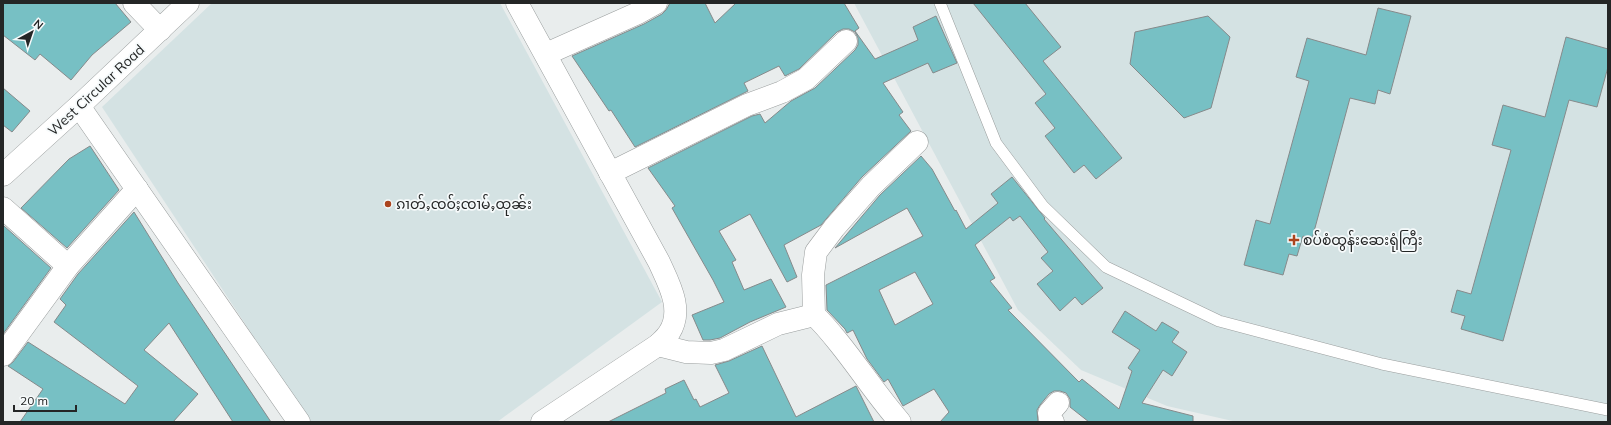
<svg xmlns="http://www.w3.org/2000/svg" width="1611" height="425" viewBox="0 0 1611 425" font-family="Mulish,'Noto Sans Myanmar',sans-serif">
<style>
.built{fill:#d4e2e3}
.building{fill:#77c0c4;stroke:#868a8b;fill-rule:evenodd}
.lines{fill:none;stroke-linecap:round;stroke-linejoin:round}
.service-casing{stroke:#9a9e9e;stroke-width:12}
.minor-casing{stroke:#9a9e9e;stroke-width:23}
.tertiary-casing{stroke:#9a9e9e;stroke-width:23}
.service{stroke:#fff;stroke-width:11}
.minor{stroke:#fff;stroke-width:22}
.tertiary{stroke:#fff;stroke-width:22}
.poi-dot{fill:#ab441e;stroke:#f6fafb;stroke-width:1.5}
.labels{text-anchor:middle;stroke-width:3.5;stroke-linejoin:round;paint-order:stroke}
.street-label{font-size:14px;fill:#242626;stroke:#f6fafb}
.poi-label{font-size:14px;fill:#242626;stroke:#f6fafb;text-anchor:start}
</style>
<rect width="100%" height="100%" fill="#e9eded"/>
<g class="built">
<path d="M212 3H500L662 302 497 422H310L102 107Z"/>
<path d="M854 3H1608V422H1237L1167 406 1081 370 1018 310Z"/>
</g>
<g class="building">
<path d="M3 3H115L131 22 92 55 71 80 40 54 35 60 3 35Z"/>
<path d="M670 3H705L715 23 736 3H844L859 28 855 31 875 59 918 40 913 27 936 16 957 63 933 73 928 63 883 83 903 112 899 115 911 131 862 177 821 225 784 245 797 277 787 282 750 214 719 231 736 260 732 262 744 290 771 279 786 307 750 322 720 338 710 340H703L692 315 724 302 713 280 672 208 675 206 648 168 752 116 760 114 765 123 791 101 815 88 855 50 858 45V38L855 32 849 29H843L837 32 799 69 785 76 779 66 744 83 748 91 635 147 611 110 609 111 572 56 644 24 662 14 666 10Z"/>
<path d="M973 3H1025L1061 47 1043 61 1122 158 1096 179 1084 165 1074 173 1045 136 1055 128 1035 103 1046 94Z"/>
<path d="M1378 8 1411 16 1390 94 1378 90 1375 104 1350 98 1312 239 1303 236 1297 256 1289 254 1283 275 1244 265 1256 220 1270 224 1309 81 1296 77 1307 38 1366 55Z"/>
<path d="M1208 16 1230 37 1211 108 1184 118 1130 64 1135 32Z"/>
<path d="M1566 37 1608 49V67L1597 107 1569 100 1503 341 1461 329 1465 316 1451 312 1457 290 1471 294 1511 150 1492 145 1503 105 1545 117Z"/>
<path d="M3 88 30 111 12 132 3 125Z"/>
<path d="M90 146 119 190 67 248 21 208 69 159Z"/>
<path d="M921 156 932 169 955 211 956 210 966 229 998 203 991 194 1012 177 1045 218 1044 219 1103 288 1082 305 1075 297 1060 311 1037 284 1053 271 1041 258 1048 252 1020 216 1013 221 1010 217 975 245 995 278 990 281 1012 308 1008 310 1079 382 1082 379 1119 409 1132 371 1128 368 1140 350 1112 332 1125 311 1156 331 1162 322 1179 332 1172 342 1187 352 1172 376 1163 370 1142 403 1193 416V422H1089L1070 407V399L1066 393 1060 391H1054L1049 394 1040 405 1037 410 1038 422H940L949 412 934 389 903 406 888 379 884 382 867 359 853 330 847 333 845 329 827 310 826 285 923 236 907 208 835 248 880 195ZM915 272 933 304 895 325 879 290Z"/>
<path d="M134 212 178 283 271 422H233L169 323 144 350 198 394 173 422H20L43 389 8 366 13 362 28 342 125 404 138 386 54 322 66 305 60 299 78 274Z"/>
<path d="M4 226 51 268 3 334V227Z"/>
<path d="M762 346 796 417 856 386 874 422H608L666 393 665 389 684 380 694 400 696 399 700 407 729 393 715 365 729 361Z"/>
</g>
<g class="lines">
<g class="service-casing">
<path id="service" d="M940 3 996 143 1043 206 1106 267 1219 321 1382 364 1608 410"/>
</g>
<g class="minor-casing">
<g id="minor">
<path d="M134 3 160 30"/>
<path d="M546 54 638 13 656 3"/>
<path d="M79 106 299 422"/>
<path d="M610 173 747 105 782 92 806 79 846 41"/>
<path d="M3 208 68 266"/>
<path d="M814 315 813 275 816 252 834 228 871 186 917 142"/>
<path d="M658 345 686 352 711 353 724 350 778 324 814 315C823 323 831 333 839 343 860 369 878 397 900 422"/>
<path d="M3 355 68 266 137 189"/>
<path d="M1053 422 1050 419 1049 413 1058 403"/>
</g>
</g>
<g class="tertiary-casing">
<g id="tertiary">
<path d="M517 3 659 262C669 284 684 310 669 333 666 338 662 341 658 345L542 422"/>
<path d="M3 175 79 106 188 3"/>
</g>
</g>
<use href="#service" class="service"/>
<use href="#minor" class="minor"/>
<use href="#tertiary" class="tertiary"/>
</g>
<g class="poi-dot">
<circle cx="388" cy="204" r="4"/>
<path d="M1292 234h4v4h4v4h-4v4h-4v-4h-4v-4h4z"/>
</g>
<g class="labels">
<g class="street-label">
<text transform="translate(96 90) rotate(-43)" y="5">West Circular Road</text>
</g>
<g class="poi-label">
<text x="396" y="209">ၵၢတ်ႇၸဝ်ႈၸၢမ်ႇထုၼ်း</text>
<text x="1303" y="245">စပ်စံထွန်းဆေးရုံကြီး</text>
</g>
</g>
<rect width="1611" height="425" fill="none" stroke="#242626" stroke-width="8"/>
<g transform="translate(32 32) rotate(40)" stroke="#f6fafb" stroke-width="3" paint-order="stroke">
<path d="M0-3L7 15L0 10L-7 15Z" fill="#242626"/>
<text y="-6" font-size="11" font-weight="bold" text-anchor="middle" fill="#242626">N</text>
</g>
<path d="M14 405v6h62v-6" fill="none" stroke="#242626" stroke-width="2"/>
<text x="20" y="405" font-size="12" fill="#242626" stroke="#f6fafb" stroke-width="3" paint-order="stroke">20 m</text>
</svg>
